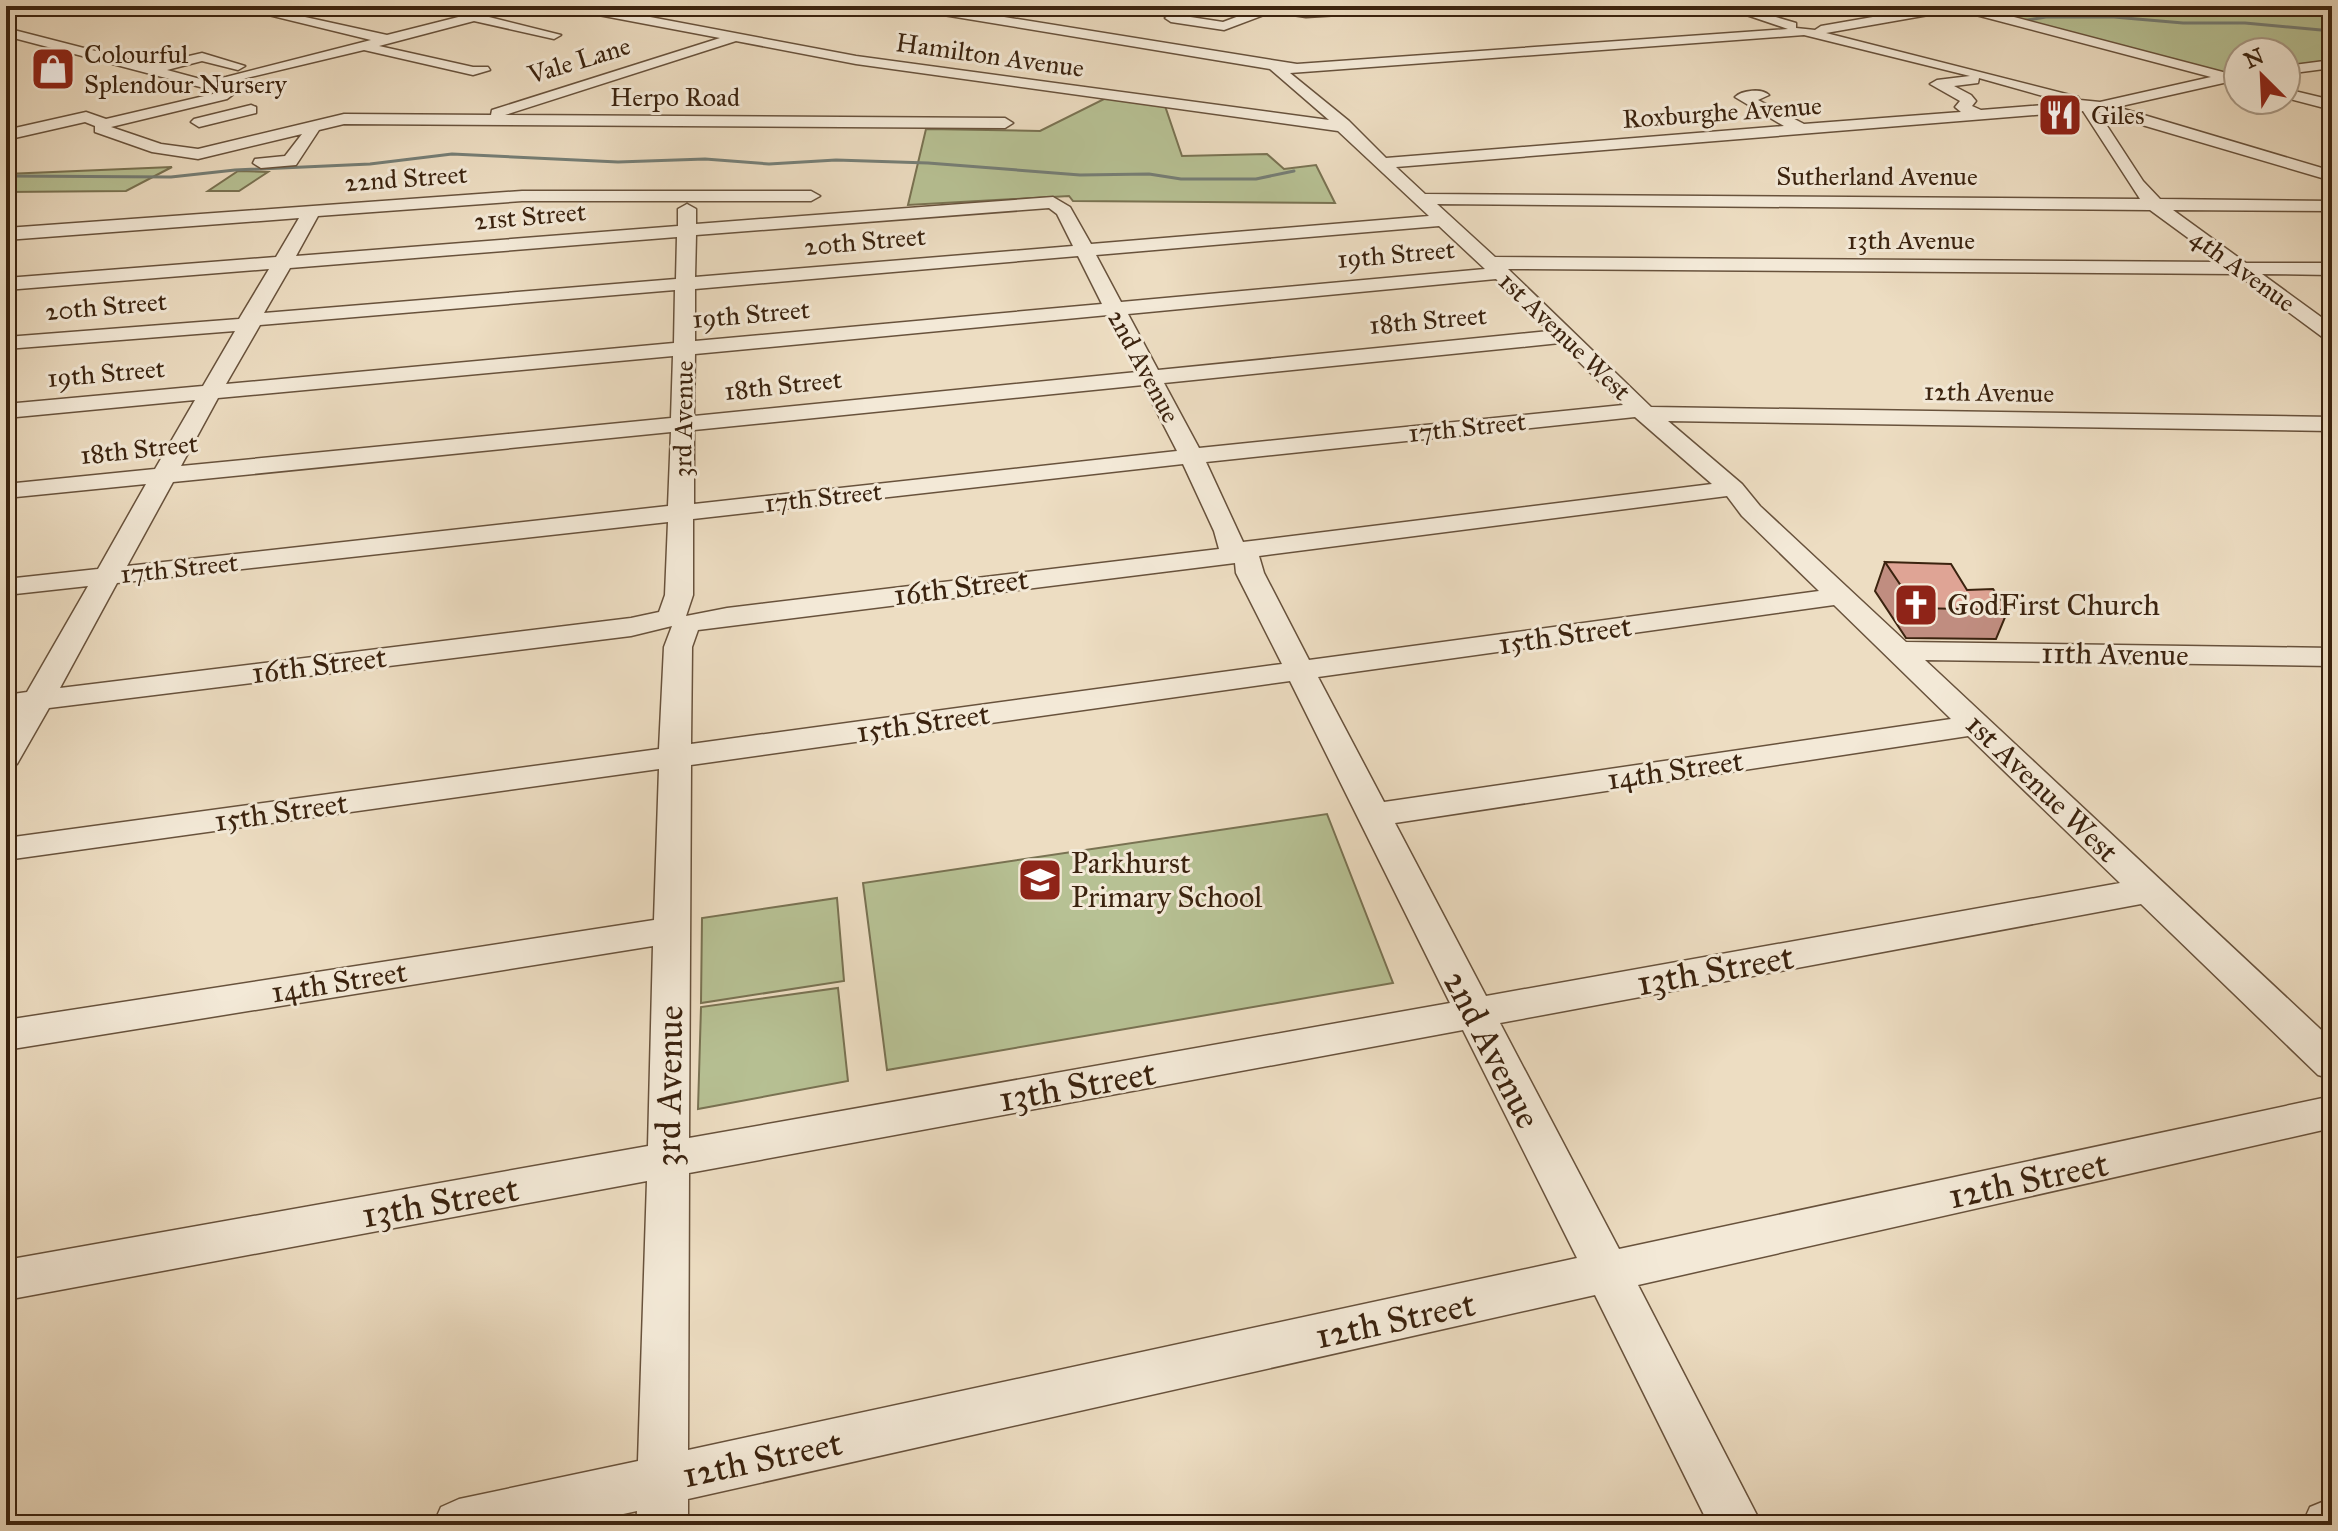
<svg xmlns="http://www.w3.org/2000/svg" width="2338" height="1531" viewBox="0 0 2338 1531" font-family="'IM FELL Great Primer',serif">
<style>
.green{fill:#b7c194;stroke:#797252;stroke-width:2}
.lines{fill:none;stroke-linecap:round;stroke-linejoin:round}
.stream{stroke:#757e76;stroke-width:3}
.minor-casing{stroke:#68523c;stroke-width:3}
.minor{fill:#f3e9d7;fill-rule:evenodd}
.wall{fill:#c08d80;stroke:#3b230f;stroke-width:2}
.building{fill:#dfa495;stroke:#3b230f;stroke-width:2}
.labels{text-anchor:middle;stroke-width:6;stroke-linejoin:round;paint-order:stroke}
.far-poi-label{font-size:26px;fill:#3b230f;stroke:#f3e9d7;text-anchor:start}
.far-street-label{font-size:26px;fill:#3b230f;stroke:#f3e9d7}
.street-label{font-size:30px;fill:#3b230f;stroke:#f3e9d7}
.poi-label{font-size:30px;fill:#3b230f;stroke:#f3e9d7;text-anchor:start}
.near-street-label{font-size:36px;fill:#3b230f;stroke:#f3e9d7}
</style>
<rect width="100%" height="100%" fill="#edddc2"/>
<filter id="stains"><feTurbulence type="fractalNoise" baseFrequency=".0025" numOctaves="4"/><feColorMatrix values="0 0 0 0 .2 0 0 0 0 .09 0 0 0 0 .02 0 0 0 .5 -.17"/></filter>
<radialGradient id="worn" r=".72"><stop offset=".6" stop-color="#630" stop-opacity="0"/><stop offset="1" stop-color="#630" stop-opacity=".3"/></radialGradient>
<g class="green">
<path d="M2332 6V60L2286 66V52H2238V72L2223 74 1968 7Z"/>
<path d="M1106 98 1165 106 1182 156 1267 154 1284 169 1316 165 1335 203 1073 201 1069 196 908 205 926 129 1040 131Z"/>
<path d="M172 167 126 191 6 192V174Z"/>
<path d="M238 171 268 172 239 191H208Z"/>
<path d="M1327 814 1393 983 887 1070 863 883Z"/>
<path d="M837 898 844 981 701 1003 702 918Z"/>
<path d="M838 988 848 1081 698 1109 701 1007Z"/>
</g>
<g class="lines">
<g class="stream">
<path d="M2021 21 2046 17H2114L2183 23H2245L2332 31"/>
<path d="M6 176 171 177 235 170 370 164 452 154 618 162 705 159 769 164 836 160 928 163 1080 175 1149 174 1181 179H1256L1294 171"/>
</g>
<g class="minor-casing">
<g id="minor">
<path d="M232 6H255L387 35 502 6H523L489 17 561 35 554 39 474 21 379 46 473 67H488L490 70 473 75 364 50 204 88 6 36V28L150 65 202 53 245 66 238 70 202 61 167 70 204 80 226 77 371 40Z"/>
<path d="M566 6H592L856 56 1329 120 1270 69 913 10 907 6H936L1297 64 1788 29 1720 6H1739L1796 23V28L1815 30 1821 26 1936 6H1972L2238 76V84L2228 82 2117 107 2332 171V181L2098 112 2143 181 2160 199 2332 201V211L2173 210 2246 263H2332V275L2262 274 2332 325V341L2325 339 2237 274 1508 269 1651 407 2332 417V431L1668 421 1742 484 1760 506 1906 642 2332 648V666L1925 660 2332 1040V1079L2318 1075 2141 904 1500 1023 1619 1249 2332 1096V1128L1638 1285 1762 1525H1709L1595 1295 688 1499V1525H636L637 1511 573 1525H433L441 1507 459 1499 638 1461 647 1181 6 1300V1260L648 1146 653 946 6 1050V1020L654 920 659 769 6 860V838L659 749 664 647 672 626 631 636 49 708 17 764 6 767V729L16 712 6 713V695L27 692 88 586 6 595V579L98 569 146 484 6 498V484L155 469 195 400 6 418V404L203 386 235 331 6 349V337L239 319 269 269 6 290V278L276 257 299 218 6 240V228L522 191H811L820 196 811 201H522L318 216 296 256 678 226V209L687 204 696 209V224L1053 197 1070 207 1091 244 1429 216 1338 131 856 64 736 41 505 115 1005 118 1013 123 1005 128 344 124 319 130 296 165 261 168 253 163 255 159 285 156 302 134 198 159 152 152 95 132V126L85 122 6 140V130L86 112 106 119 217 93 227 87 235 93 227 99 111 127 161 144 198 149 344 114 491 115 492 110 720 38 572 10ZM1957 10 2211 77 2100 102 2080 100 2078 97 1826 33ZM1804 35 1970 76 1937 80 1930 84 1960 101 1955 107 1961 112 1804 124 1758 100 1769 95C1762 88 1742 90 1735 97L1784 126 1386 158 1349 121 1290 73ZM1979 78 2068 103H2069L1981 110 1972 106 1976 101 1971 95 1954 86 1978 83ZM2083 111 2140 199 1425 194 1396 167ZM1437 204 2150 210 2221 262 1495 257ZM1049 208 1057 214 1073 246 695 277 696 235ZM1439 226 1485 269 1121 302 1096 255ZM677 237 676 279 264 313 290 268ZM1078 256 1102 304 695 341V289ZM1496 279 1549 331 1158 370 1128 314ZM675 290 674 343 226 384 260 325ZM1108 315 1137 372 694 416 695 354ZM1560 343 1623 405 1199 448 1164 383ZM673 356 671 418 181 466 218 398ZM1143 385 1177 451 694 504V430ZM1635 417 1712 484 1243 542 1206 462ZM671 432 668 506 127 566 173 482ZM1183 464 1214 531 1219 549 727 608 686 616 693 595V519ZM1727 496 1742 516 1819 591 1309 660 1264 573 1259 556ZM668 522 665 595 659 612 631 618 60 688 117 583ZM1235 563 1236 573 1282 664 691 744 692 647 698 630ZM1834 605 1951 719 1384 802 1318 677ZM1290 681 1450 1003 689 1138 691 765ZM1968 736 2120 883 1486 996 1395 823ZM1463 1030 1577 1258 688 1450 689 1173Z"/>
<path d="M1250 6 1306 9 1430 6 1424 10 1306 17 1272 12 1224 30 1171 22 1165 18 1171 14 1223 22 1255 10Z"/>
<path d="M2332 60V68L2286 74V66Z"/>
<path d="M2286 89 2332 100V110L2286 98Z"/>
<path d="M251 105 256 107V113L199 127 191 122 194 119Z"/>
<path d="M2332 1498V1525H2302L2310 1507Z"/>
</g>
</g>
<use href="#minor" class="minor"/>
</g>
<path class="wall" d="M1885 562 1967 590 2008 610 1996 639 1906 638 1875 591Z"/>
<path class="building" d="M1885 562 1951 564 1967 590 1993 589 2008 610 1916 608Z"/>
<defs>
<g id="shop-square" transform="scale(2.3)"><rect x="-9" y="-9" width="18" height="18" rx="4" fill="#8f2418" stroke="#f3e9d7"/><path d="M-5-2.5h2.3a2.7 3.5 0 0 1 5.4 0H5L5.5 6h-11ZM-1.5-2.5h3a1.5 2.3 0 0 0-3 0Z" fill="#fff"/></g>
<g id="restaurant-square" transform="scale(2.3)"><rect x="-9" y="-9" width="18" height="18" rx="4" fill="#8f2418" stroke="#f3e9d7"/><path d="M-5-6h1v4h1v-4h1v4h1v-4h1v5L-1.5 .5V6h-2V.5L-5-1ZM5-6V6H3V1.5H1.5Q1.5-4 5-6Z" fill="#fff"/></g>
<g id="church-square" transform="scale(2.3)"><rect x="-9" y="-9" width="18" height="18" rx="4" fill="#8f2418" stroke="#f3e9d7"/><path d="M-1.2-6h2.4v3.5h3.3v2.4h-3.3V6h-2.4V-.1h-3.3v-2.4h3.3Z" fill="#fff"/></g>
<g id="school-square" transform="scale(2.3)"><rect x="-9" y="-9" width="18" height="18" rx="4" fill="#8f2418" stroke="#f3e9d7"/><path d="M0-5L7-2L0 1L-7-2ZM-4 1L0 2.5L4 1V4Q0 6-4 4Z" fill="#fff"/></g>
</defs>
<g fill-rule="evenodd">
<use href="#shop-square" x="53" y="69"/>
<use href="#restaurant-square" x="2060" y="115"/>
<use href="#church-square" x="1916" y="605"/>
<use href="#school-square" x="1040" y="880"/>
</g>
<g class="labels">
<g class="far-poi-label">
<text x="84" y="63">Colourful<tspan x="84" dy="30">Splendour Nursery</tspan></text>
<text x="2091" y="124">Giles</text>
</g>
<g class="far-street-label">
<text transform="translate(990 55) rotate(8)" y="9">Hamilton Avenue</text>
<text transform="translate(579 60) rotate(-17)" y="9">Vale Lane</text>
<text x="675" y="106">Herpo Road</text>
<text transform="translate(1722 112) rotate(-4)" y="9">Roxburghe Avenue</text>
<text x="1877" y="185">Sutherland Avenue</text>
<text transform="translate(406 178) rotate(-4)" y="9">22nd Street</text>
<text transform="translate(530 216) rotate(-5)" y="9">21st Street</text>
<text x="1911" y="249">13th Avenue</text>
<text transform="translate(865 241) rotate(-5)" y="9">20th Street</text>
<text transform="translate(1396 254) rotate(-5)" y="9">19th Street</text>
<text transform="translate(2243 270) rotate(36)" y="9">4th Avenue</text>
<text transform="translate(106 306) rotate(-5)" y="9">20th Street</text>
<text transform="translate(751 314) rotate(-5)" y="9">19th Street</text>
<text transform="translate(1428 320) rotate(-5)" y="9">18th Street</text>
<text transform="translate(1565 336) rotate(44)" y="9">1st Avenue West</text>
<text transform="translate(1144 366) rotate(62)" y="9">2nd Avenue</text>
<text transform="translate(106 373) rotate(-5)" y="9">19th Street</text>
<text transform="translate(783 385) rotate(-6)" y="9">18th Street</text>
<text transform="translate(1989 392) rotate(1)" y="9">12th Avenue</text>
<text transform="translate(683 419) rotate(-89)" y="9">3rd Avenue</text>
<text transform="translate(1467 427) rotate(-6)" y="9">17th Street</text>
<text transform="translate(139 449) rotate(-6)" y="9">18th Street</text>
<text transform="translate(823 497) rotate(-6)" y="9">17th Street</text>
<text transform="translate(179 568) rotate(-6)" y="9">17th Street</text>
</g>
<g class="street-label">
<text transform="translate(961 587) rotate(-7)" y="10">16th Street</text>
<text transform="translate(1565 635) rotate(-8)" y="10">15th Street</text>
<text transform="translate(2115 654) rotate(1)" y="10">11th Avenue</text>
<text transform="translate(319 665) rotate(-7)" y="10">16th Street</text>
<text transform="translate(923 723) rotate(-8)" y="10">15th Street</text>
<text transform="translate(1675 770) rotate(-8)" y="10">14th Street</text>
<text transform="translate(2042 788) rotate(44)" y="10">1st Avenue West</text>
<text transform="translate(281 812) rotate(-8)" y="10">15th Street</text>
<text transform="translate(339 982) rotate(-9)" y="10">14th Street</text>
</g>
<g class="poi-label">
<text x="1947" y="615">GodFirst Church</text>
<text x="1071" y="873">Parkhurst<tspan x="1071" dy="34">Primary School</tspan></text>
</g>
<g class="near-street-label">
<text transform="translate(1715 969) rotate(-10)" y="13">13th Street</text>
<text transform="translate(1493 1049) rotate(63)" y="13">2nd Avenue</text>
<text transform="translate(1077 1085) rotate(-10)" y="13">13th Street</text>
<text transform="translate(668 1086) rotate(-89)" y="13">3rd Avenue</text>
<text transform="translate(2028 1179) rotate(-12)" y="13">12th Street</text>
<text transform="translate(440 1201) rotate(-10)" y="13">13th Street</text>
<text transform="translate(1395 1319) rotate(-12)" y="13">12th Street</text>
<text transform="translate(762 1458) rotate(-12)" y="13">12th Street</text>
</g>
</g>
<rect width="2338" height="1531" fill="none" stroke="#edddc2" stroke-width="32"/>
<rect x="8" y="8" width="2322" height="1515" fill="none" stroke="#3b230f" stroke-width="4"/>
<rect x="16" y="16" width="2306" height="1499" fill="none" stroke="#3b230f" stroke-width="2"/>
<g transform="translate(2262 76) rotate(336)"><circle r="38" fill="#f3e9d7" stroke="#a99a87" stroke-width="2"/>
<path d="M0-6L14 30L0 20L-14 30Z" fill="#8f2418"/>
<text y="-12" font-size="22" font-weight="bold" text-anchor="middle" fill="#3b230f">N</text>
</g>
<rect width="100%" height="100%" filter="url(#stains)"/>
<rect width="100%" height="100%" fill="url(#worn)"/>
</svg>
